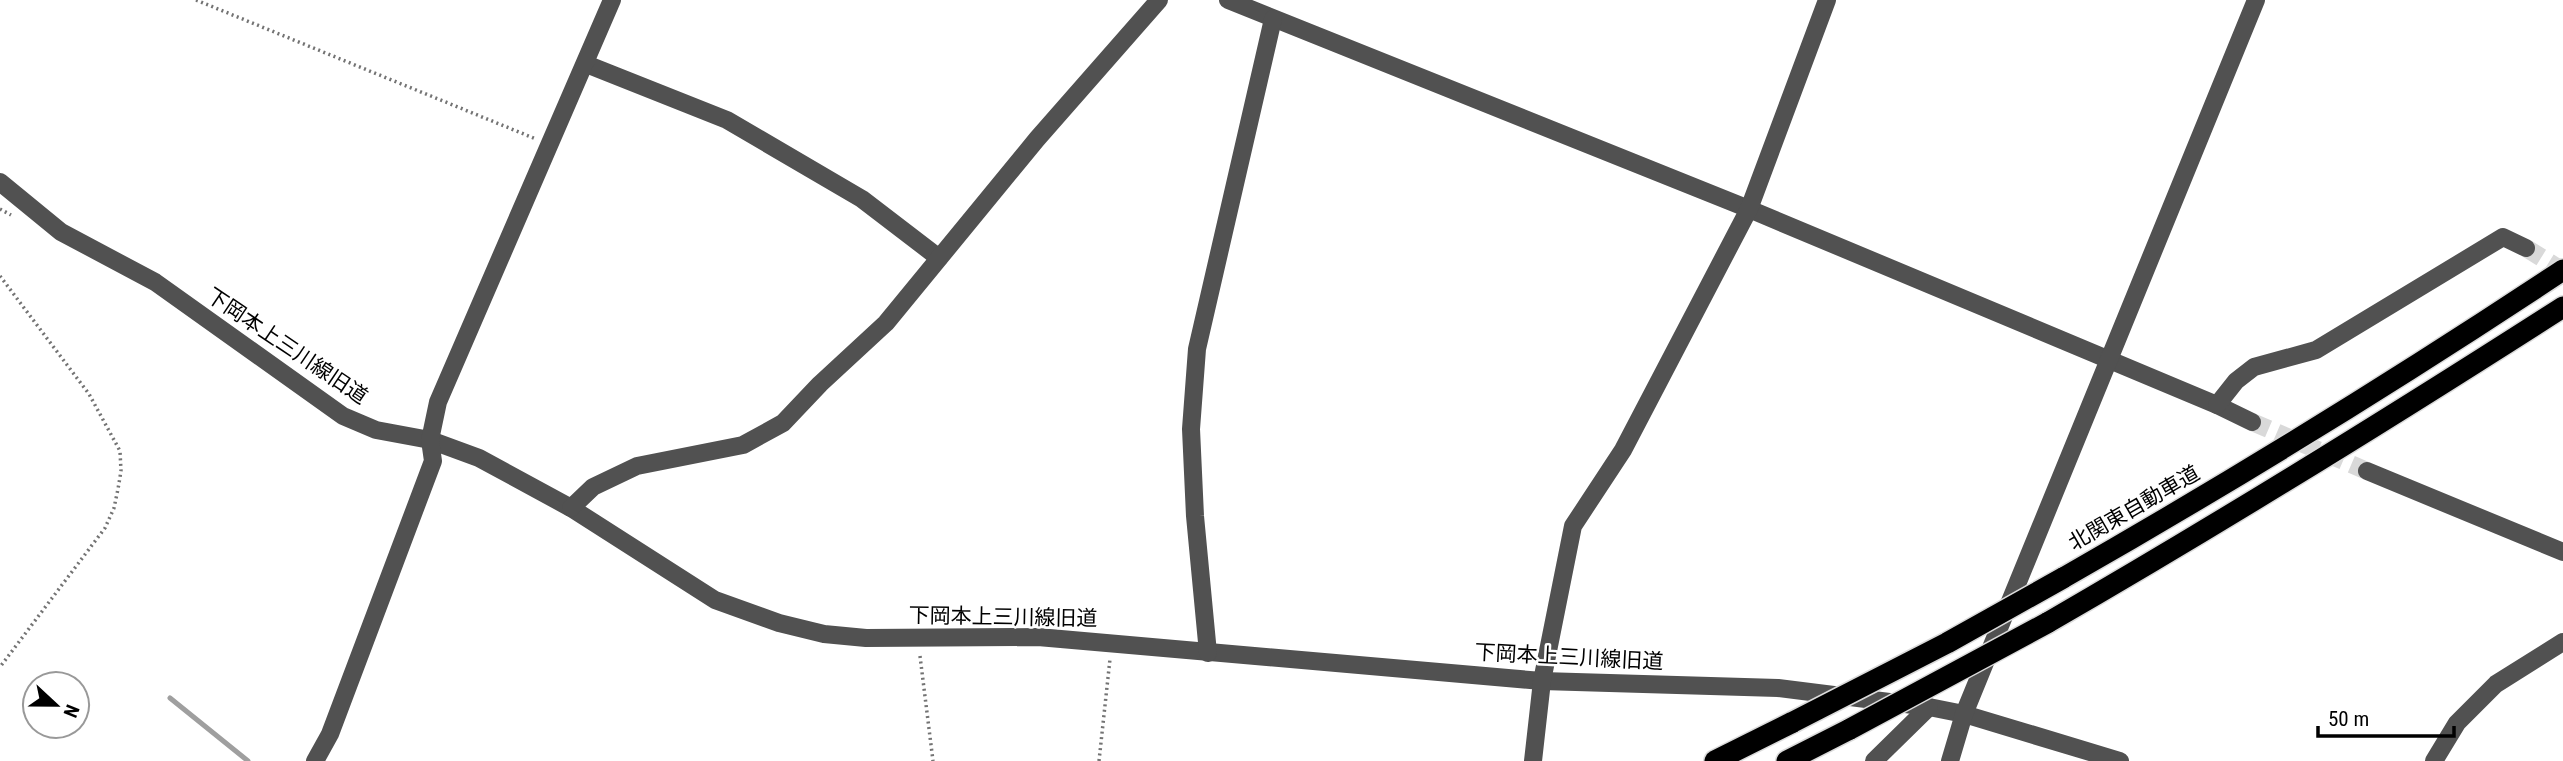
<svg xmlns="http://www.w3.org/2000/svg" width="2563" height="761" viewBox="0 0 2563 761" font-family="'Roboto Condensed','Noto Sans JP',sans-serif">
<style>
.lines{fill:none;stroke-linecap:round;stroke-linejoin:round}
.stream{stroke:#9f9f9f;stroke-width:5}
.minor-tunnel{stroke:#d9d9d9;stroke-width:18;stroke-dasharray:18 9;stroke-linecap:butt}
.highway-casing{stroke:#dbdbdb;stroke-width:24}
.path{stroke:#737373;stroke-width:3.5;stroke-dasharray:2 3.5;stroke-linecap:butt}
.minor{stroke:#515151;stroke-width:18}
.highway{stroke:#000;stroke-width:21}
.highway-bridge-casing{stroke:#dbdbdb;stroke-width:24;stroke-linecap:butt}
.highway-bridge{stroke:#000;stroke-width:21}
.labels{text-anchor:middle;stroke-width:5;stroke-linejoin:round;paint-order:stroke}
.street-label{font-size:21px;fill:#000;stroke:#fff}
</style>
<rect width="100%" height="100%" fill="#fff"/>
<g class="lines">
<path class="stream" d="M170 698 248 761"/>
<g class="minor-tunnel">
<path d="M2526 248 2563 271"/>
<path d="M2252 422 2367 471"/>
</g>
<g class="highway-casing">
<g id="highway">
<path d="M2063 578C2233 481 2400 378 2563 270"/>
<path d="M2047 623C2222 522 2393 416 2563 307"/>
<path d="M1715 761 1793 722"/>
<path d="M1787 761 1850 729"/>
</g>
</g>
<g class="path">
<path d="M196 0 536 139"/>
<path d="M0 209 11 215"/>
<path d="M0 276 89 394 120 451 121 471 118 489 114 508 105 528 0 667"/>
<path d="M920 656 933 761"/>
<path d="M1099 761 1110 659"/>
</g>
<g class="minor">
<path d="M1228 0 1749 209 2217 405 2252 422"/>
<path d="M586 64 727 120 862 199 939 258"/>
<path d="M0 182 61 232 155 282 343 416 376 430 430 440 479 458 571 508 715 600 779 623 824 634 866 638 1038 637 1542 681 1778 688 1929 707 1964 714 2120 761"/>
<path d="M2217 405 2236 381 2254 367 2316 350 2503 237 2526 248"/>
<path d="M2367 471 2563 552"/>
<path d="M571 508 593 487 637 466 743 445 783 423 820 384 886 323 1037 139 1159 0"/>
<path d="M1208 653 1195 516 1191 429 1197 349 1273 19"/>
<path d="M315 761 330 734 433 461 430 440 438 402 612 0"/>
<path d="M1533 761 1542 681 1573 526 1623 450 1749 209 1827 0"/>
<path d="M1874 761 1929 707"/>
<path d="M1950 761 1964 714 2256 0"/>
<path d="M2434 761 2457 723 2496 684 2563 642"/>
</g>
<use href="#highway" class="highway"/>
<g class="highway-bridge-casing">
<g id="highway-bridge">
<path d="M1793 722 1947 643 2063 578"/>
<path d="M1850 729 2047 623"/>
</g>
</g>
<use href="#highway-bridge" class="highway-bridge"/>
</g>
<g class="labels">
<g class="street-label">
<text transform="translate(287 346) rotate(34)" y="7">下岡本上三川線旧道</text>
<text transform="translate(2134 508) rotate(-30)" y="7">北関東自動車道</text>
<text transform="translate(1003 617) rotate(1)" y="7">下岡本上三川線旧道</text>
<text transform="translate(1569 657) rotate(3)" y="7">下岡本上三川線旧道</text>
</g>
</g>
<g transform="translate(56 705) rotate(112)"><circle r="33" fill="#ffffff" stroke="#999999" stroke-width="2"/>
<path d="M0-5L12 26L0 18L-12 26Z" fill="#000000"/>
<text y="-10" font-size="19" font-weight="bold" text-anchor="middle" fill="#000000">N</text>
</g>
<path d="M2318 726v10h136v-10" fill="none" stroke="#000000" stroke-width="3.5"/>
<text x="2328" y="726" font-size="21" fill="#000000" stroke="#ffffff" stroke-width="5" paint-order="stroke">50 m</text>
</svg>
